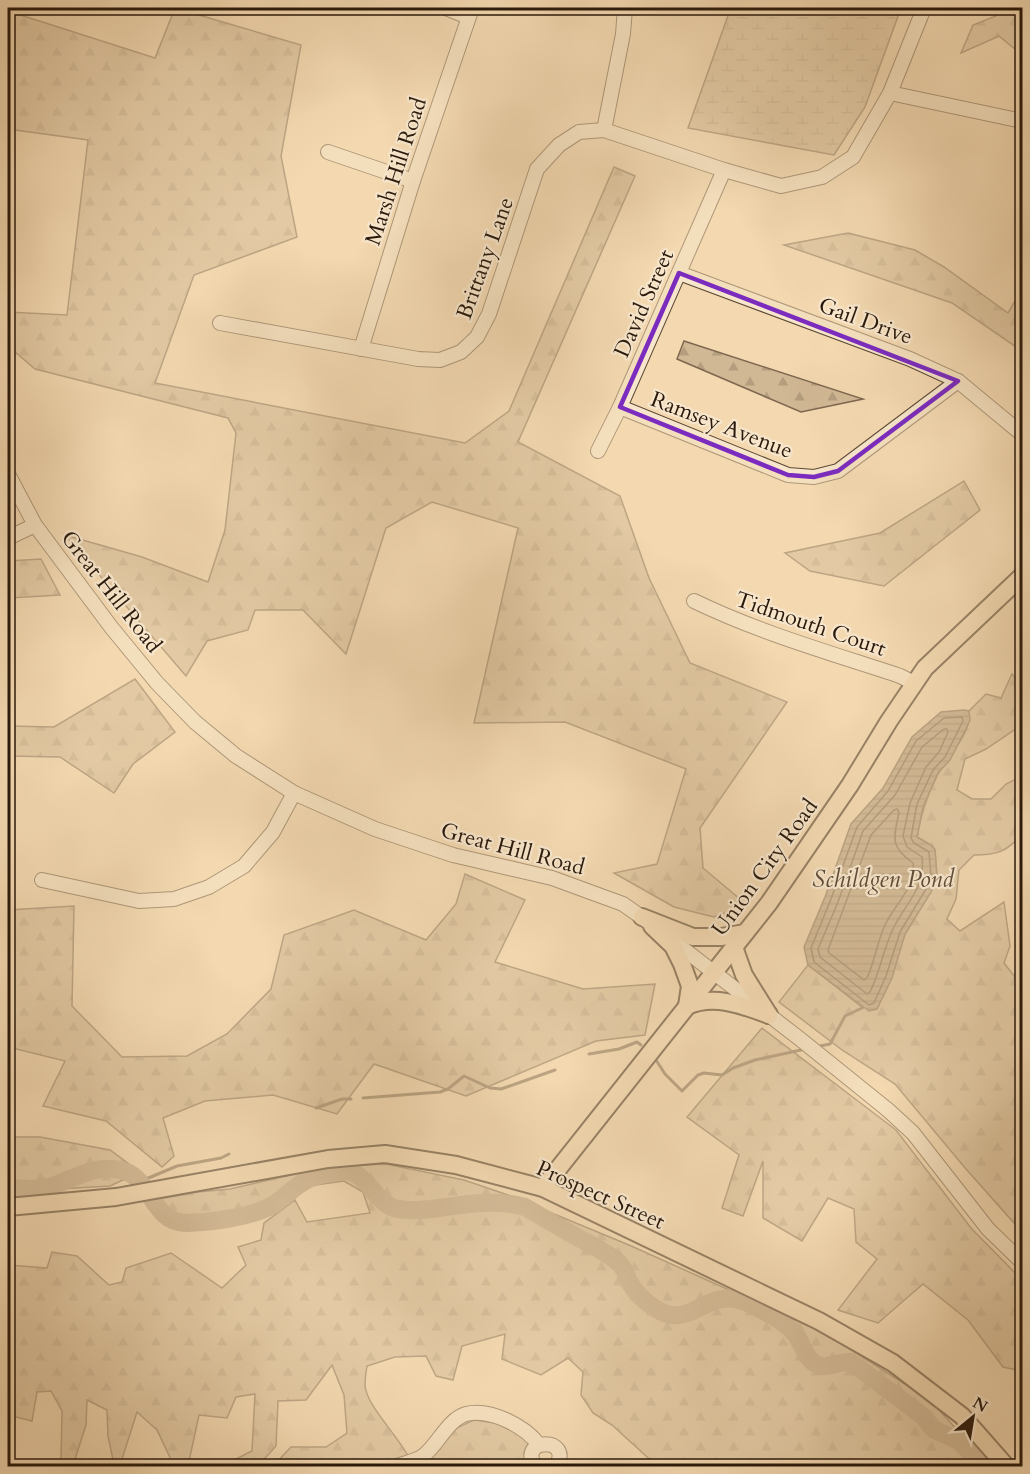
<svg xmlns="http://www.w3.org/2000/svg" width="1030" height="1474" viewBox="0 0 1030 1474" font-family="Cardo,serif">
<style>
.forest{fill:url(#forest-firs);stroke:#7e6850;stroke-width:1.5}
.wetland{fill:url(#wetland-marsh);stroke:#7e6850;stroke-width:1.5}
.water{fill:url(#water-rules);stroke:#7a654c;stroke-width:1.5}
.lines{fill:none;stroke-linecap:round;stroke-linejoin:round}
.shore{stroke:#6c5842;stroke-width:1.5}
.stream{stroke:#7a654c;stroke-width:3}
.river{stroke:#af9778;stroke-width:18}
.minor-casing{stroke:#5c4934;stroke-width:16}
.major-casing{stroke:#2a190b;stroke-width:20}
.minor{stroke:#f7e6cc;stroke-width:14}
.major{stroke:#f3d8b0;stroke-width:16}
.marked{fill:none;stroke:#7b2cbf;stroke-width:4.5;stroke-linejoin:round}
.labels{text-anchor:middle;stroke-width:4.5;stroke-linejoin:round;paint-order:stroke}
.street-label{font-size:22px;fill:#2a190b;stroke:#f7e6cc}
.water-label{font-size:24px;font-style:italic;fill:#5f4b37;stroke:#f7e6cc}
</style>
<defs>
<pattern id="forest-firs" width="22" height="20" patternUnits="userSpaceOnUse" patternTransform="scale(1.5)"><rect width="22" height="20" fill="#d1b894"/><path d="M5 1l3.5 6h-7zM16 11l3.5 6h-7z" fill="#b49e7e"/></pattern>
<pattern id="wetland-marsh" width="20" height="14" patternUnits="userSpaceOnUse" patternTransform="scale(1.5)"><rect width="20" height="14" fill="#d1b894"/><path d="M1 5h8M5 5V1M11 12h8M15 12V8" fill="none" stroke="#b49e7e"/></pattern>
<pattern id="water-rules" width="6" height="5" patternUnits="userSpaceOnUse" patternTransform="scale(1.5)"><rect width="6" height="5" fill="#af9778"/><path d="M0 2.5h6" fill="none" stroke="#8f7a61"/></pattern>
</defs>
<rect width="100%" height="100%" fill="#f3d8b0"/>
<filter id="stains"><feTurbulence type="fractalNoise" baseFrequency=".00333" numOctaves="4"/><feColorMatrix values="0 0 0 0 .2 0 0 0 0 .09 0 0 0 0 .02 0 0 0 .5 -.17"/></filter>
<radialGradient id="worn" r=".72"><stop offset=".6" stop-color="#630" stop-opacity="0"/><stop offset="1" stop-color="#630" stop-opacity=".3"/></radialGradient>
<g class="forest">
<path d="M175 8 301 45 281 156 297 237 194 275 155 383 465 443 509 411 614 167 635 176 518 442 620 496 649 578 690 663 787 702 700 828 703 868 747 905 714 917 674 907 614 873 657 864 686 769 565 722 474 723 518 528 432 502 386 528 346 654 303 610H255L248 630 207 641 186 676 65 535 142 557 208 582 225 530 236 433 228 418 35 369 8 346V312L67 315 88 140 8 129V11L155 58Z"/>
<path d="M998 8H1022V23L1016 50 999 36 961 53 973 25 996 16Z"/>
<path d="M848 233 915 250 944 267 1008 313 1022 289V351L952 303 784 245Z"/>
<path d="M684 341 863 399 801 412 677 359Z"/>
<path d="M964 481 980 510 884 586 810 571 785 553 880 533Z"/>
<path d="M41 559 60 595 8 598V561Z"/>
<path d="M1012 674 1022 686V715L1020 726 986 749 965 759 957 790 972 799H991L1006 784 1022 776V835C1005 852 998 855 974 855L959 870 956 899 947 919 960 931 1004 902 1010 946 1004 963 1022 986V1232L966 1169 895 1084 842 1050 779 1002 808 965 863 1008 900 948 905 934 931 892 937 877 935 850 931 845 917 837C921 814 926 797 937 776 947 755 971 737 969 711L986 694 1001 698Z"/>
<path d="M135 679 175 732 133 764 114 793 60 757 8 756V726L54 727Z"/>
<path d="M465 874 525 900 495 962 583 989 655 984 645 1035 596 1041 466 1096 374 1064 337 1114 273 1095 205 1101 163 1118 174 1156 162 1167 106 1121 43 1106 65 1061 8 1047V910L74 906 72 1006 122 1057 187 1056 227 1034 271 989 284 935 354 910 426 940 456 904Z"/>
<path d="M762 1028 896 1130 971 1228 1022 1280V1371L1003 1367 968 1320 923 1284 878 1323 838 1310 877 1259 856 1242 854 1209 828 1198 802 1241 763 1218V1161L743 1216 722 1208 739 1155 687 1117Z"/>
<path d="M8 1137H40L110 1150 140 1172 110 1186 8 1192Z"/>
<path d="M386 1164 464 1180 508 1195 629 1245 825 1333 930 1400 990 1466H657L612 1425 593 1413 581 1395 583 1372 568 1358 541 1375 502 1359 505 1334 462 1346 453 1380 436 1376 426 1356 395 1357 367 1366C366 1372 365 1380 365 1386 367 1406 398 1436 408 1456L380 1466H273L291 1447H326L347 1433 344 1395 332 1365 306 1400 278 1401 276 1446 258 1466H228V1463L252 1451 255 1394 236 1397 227 1418 199 1415 188 1466H174L157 1430 137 1412 121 1462 113 1460 108 1436 107 1410 87 1400 86 1425 73 1465 61 1462 62 1411 51 1391 37 1392 32 1421 8 1415V1265L47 1268 52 1252 77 1256 109 1285 122 1282 126 1268 171 1253 222 1288 246 1265 238 1247 261 1240 264 1223 295 1200 307 1222 370 1213 363 1192 344 1181 308 1186 246 1218 234 1222 175 1226 147 1201 198 1192 230 1189 329 1166Z"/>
<path d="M474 1420 510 1425 528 1441 531 1466H425L452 1430Z"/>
</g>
<path class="wetland" d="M729 8H901L865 107 834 155 688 128 730 10Z"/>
<path class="water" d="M964 710 969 711 970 720 966 729 950 760 938 773 923 807 917 837 931 845 935 850 937 877 931 892 905 934 892 978 877 1009 869 1011 808 965 804 947 825 897 851 824 883 788 912 737 941 712Z"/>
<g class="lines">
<g class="shore">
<path d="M962 717 963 721 945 757 933 770 917 804 911 838 914 843 929 852 931 876 926 889 900 932 886 976 874 1003 869 1005 814 962 811 948 831 899 857 827 888 791 916 741 944 718Z"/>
<path d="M944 729H947L948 732 939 752 926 767 910 803 903 836 907 847 922 857C926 889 905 903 893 929 883 950 880 972 870 992L867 994 820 957 818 949 838 902 863 831 895 795 922 747Z"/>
<path d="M897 809 899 812C894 838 889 846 913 863 917 886 894 905 885 925 877 942 875 961 867 978L864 980 829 953 828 950 871 835 894 810Z"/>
</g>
<g class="stream">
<path d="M820 1046 830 1044 845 1016 862 1008"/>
<path d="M589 1054 619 1049 637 1042 641 1045"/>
<path d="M656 1060 665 1074 682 1091 698 1075 704 1073 722 1075 733 1068 755 1060 801 1050"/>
<path d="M363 1098 440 1092 448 1089 464 1076 490 1088 501 1089 555 1070"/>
<path d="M316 1108 342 1099H351"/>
<path d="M139 1182 177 1166 221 1158 229 1154"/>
</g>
<path class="river" d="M8 1188C21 1189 40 1190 53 1186 76 1177 102 1162 127 1172 151 1182 154 1224 187 1223 212 1222 255 1217 276 1203 286 1196 294 1187 305 1181 315 1175 329 1173 340 1171 365 1167 373 1201 394 1208 408 1212 425 1210 439 1208 468 1204 497 1199 525 1207 542 1217 559 1227 577 1237 591 1245 607 1252 619 1263 625 1269 625 1272 628 1279 634 1293 650 1307 664 1313 695 1325 711 1284 750 1304 766 1312 789 1323 798 1338 804 1348 807 1362 820 1366 828 1368 840 1361 851 1362L924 1417 933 1429 959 1441 983 1466"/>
<g class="minor-casing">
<g id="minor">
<path d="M446 8 468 17"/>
<path d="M890 93 1022 121"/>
<path d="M604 130 623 34 625 8"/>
<path d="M328 152 413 181"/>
<path d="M679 273 910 359 958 381 1022 434"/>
<path d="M220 323 418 359 440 360 461 352 477 337 489 314 537 169 559 145 579 132 604 130 724 170 781 186 822 177 853 157 890 93 924 8"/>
<path d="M361 349 413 181 472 8"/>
<path d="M620 407 788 475 814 477 838 471 958 381"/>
<path d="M598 451 620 407 724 170"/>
<path d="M8 474 35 525 111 627 157 683 195 722 236 756 294 793 375 829 453 855 552 878 623 904 650 923"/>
<path d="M8 538 35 525"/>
<path d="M694 601C760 633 831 653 900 676L914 683"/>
<path d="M42 880 139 901 174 899 209 887 244 866 273 832 294 793"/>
<path d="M668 937 800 1039 888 1110 913 1133 988 1229 1022 1262"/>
<path d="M397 1466C405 1463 416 1461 423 1456 437 1446 448 1419 466 1414 490 1408 525 1426 539 1445"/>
<path d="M535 1466C517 1437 574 1437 556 1466"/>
</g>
</g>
<g class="major-casing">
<g id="major">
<path d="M642 917 693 937H721L745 933"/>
<path d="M652 926 673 946 682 964 690 986 687 1006"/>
<path d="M734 947 744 975 769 1015"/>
<path d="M687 1006C714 994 742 1005 769 1015"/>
<path d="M543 1188 769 903 850 785 889 721 925 668 1022 576"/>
<path d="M8 1207 116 1197 328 1159 385 1154 456 1165 543 1188 819 1321 893 1363 962 1416 1006 1466"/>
</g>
</g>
<use href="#minor" class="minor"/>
<use href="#major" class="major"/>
</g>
<path d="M0 0H1030V1474H0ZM679 273 958 381 838 471 814 477 788 475 620 407Z" fill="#f3d8b0" fill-opacity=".55" fill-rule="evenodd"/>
<path class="marked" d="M679 273 958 381 838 471 814 477 788 475 620 407Z"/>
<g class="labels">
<g class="street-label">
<text transform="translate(395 171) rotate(-72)" y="8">Marsh Hill Road</text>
<text transform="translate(484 258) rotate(-70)" y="8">Brittany Lane</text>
<text transform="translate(643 303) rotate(-66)" y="8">David Street</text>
<text transform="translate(866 320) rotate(20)" y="8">Gail Drive</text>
<text transform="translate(722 424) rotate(21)" y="8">Ramsey Avenue</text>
<text transform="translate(112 591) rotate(52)" y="8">Great Hill Road</text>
<text transform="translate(811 623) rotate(19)" y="8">Tidmouth Court</text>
<text transform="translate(513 848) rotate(15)" y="8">Great Hill Road</text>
<text transform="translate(764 867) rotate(-54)" y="8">Union City Road</text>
<text transform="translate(601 1194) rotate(24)" y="8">Prospect Street</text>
</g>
<g class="water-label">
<text x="883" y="887">Schildgen Pond</text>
</g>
</g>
<rect width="1030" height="1474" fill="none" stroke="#f3d8b0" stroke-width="30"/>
<rect x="9" y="9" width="1012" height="1456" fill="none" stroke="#2a190b" stroke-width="3"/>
<rect x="15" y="15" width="1000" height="1444" fill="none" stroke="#2a190b" stroke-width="1.5"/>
<g transform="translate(973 1417) rotate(30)" stroke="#f7e6cc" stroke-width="4.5" paint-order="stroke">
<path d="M0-4.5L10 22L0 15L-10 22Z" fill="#2a190b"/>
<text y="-9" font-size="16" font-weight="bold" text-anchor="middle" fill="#2a190b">N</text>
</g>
<rect width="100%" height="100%" filter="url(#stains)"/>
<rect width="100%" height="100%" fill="url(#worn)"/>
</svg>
